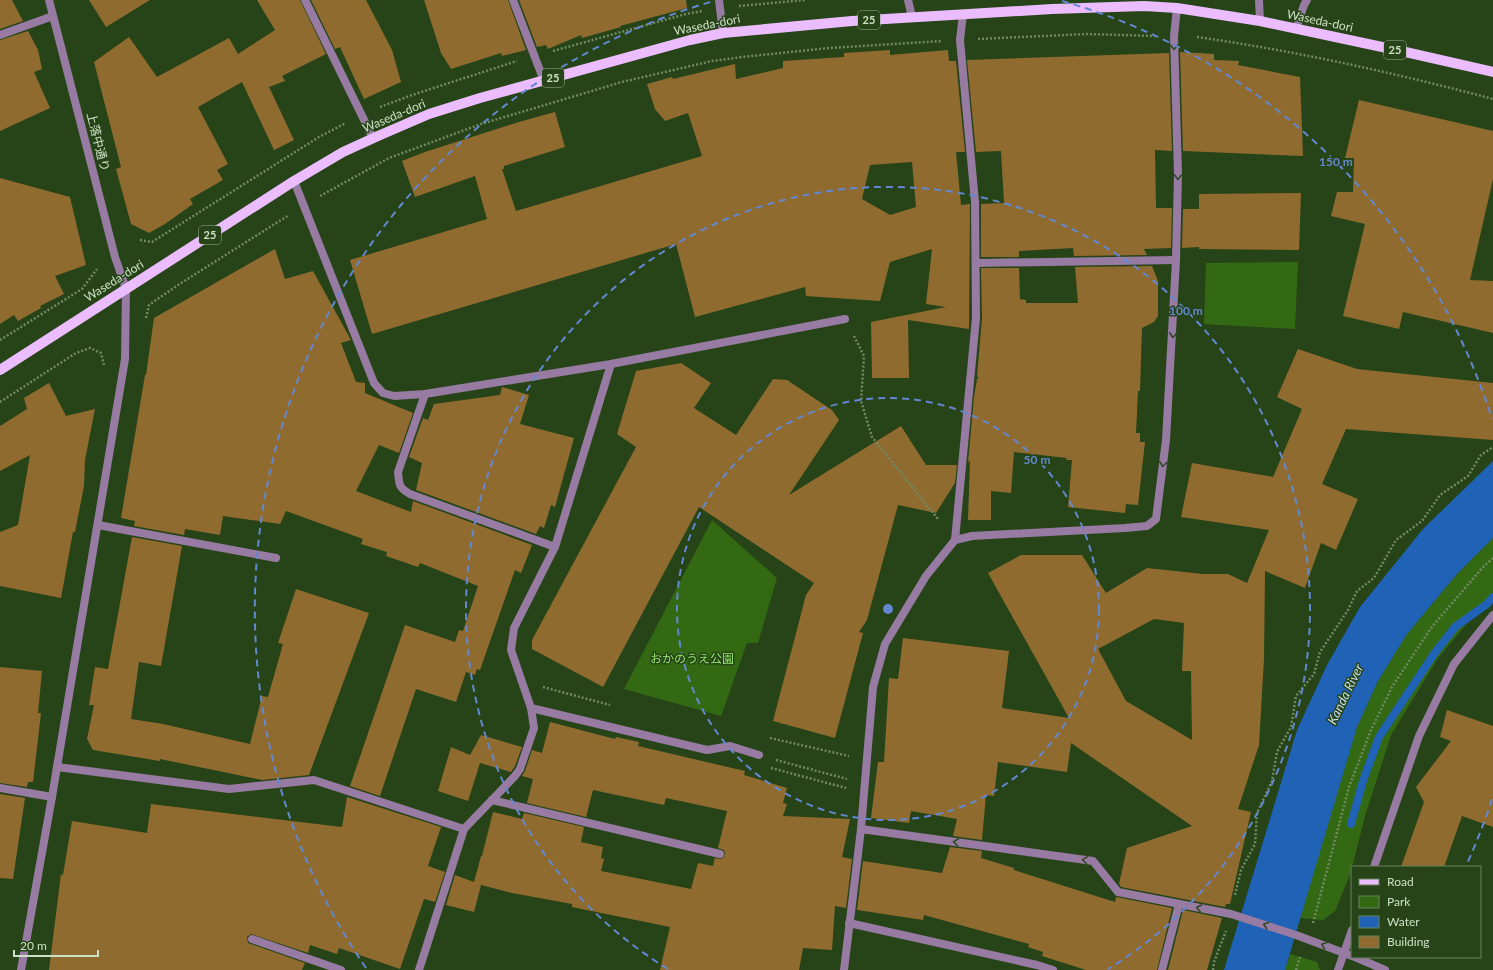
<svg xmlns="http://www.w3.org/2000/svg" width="1493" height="970" viewBox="0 0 1493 970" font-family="Lato,'Noto Sans JP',sans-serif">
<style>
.green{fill:#346914}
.water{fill:#2062b6}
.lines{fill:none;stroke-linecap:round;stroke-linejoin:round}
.stream{stroke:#2062b6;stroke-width:8}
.building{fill:#906b30;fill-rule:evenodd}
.path{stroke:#718a65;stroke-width:2.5;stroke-dasharray:2 2;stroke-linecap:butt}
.service{stroke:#977ba2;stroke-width:8}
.minor{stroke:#977ba2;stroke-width:8}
.tertiary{stroke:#977ba2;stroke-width:8}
.primary{stroke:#ecbdfe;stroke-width:10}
.oneway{stroke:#314a25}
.ring{fill:none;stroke:#6388d1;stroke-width:2;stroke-dasharray:7 5}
.labels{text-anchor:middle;stroke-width:3;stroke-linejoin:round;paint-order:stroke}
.shield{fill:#264417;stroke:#9bb192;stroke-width:1}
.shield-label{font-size:11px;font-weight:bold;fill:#cde0c6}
.street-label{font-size:12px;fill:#cde0c6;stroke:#264417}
.park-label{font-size:12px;fill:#95e86d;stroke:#264417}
.water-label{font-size:13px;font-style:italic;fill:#cddef4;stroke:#264417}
.centre{fill:#6388d1;stroke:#264417;stroke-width:2}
.ring-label{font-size:12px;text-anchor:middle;font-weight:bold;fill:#6388d1;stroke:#264417;stroke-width:3;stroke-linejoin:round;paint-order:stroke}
</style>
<rect width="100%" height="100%" fill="#264417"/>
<g class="green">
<path d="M1298 262 1295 329 1204 324 1206 263Z"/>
<path d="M712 520 777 578 758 643H747L721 716 624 689Z"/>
<path d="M1493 538V592L1438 658 1391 735 1365 816 1350 875 1335 911 1323 920 1299 918 1357 727 1378 681 1407 634 1457 574Z"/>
<path d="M1290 954 1317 962 1320 970H1285Z"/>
</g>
<path class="water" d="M1493 461V538L1457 574 1407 634 1378 681 1357 727 1285 970H1224L1297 730 1327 665 1360 607 1423 529Z"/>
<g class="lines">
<path class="stream" d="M1351 824 1363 781 1379 737 1434 654 1455 627 1487 604 1493 597"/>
</g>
<g class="building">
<path d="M0 0H12L23 21 0 29Z"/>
<path d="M89 0H150L106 27Z"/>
<path d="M257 0H300L326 54 282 76 285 81 269 87 294 140 274 150 242 82 198 107 228 164 217 170 223 180 190 199 193 204 165 224 149 233 131 224 116 169 121 167 94 62 129 37 157 77 229 38 238 54 275 30Z"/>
<path d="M311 0H366L392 50 401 82 364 99 340 47 335 49Z"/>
<path d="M424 0H508L526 50 502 56 501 53 451 69 441 53Z"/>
<path d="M519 0H686L687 8 620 26 621 27 582 38 581 35 548 49 546 45 537 47Z"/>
<path d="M28 31 38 50 42 69 34 72 50 108 0 131V40Z"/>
<path d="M890 50V55L948 50 949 61H956L965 152H956L961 205 970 204 969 329 908 320 909 378H872L871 322 946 307 926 304 932 249 890 262 880 301 806 296 805 287 695 317 676 244 372 334 350 260 487 219 475 176 415 197 402 161 425 152 519 122 555 112 565 147 504 166V169H502L516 211 702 156 688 113 665 121 655 109 647 84 672 77 673 79 735 64 736 79 783 68V61L844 57V53ZM912 162 916 207 890 215 862 199 870 165Z"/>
<path d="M1180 52 1214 54V60L1239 61 1238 65 1300 77 1303 156 1183 151Z"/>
<path d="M1169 53 1172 151 1155 150 1156 208H1172L1171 248 1144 249 1147 255 1074 256 1073 248 1019 251V257H981V204L1004 203 1001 151 976 152 967 60Z"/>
<path d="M1359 100 1493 131V179L1470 280 1493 281V333L1403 312 1399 329 1343 316 1365 224 1331 216 1337 192H1353L1354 158H1345Z"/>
<path d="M0 178 70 197 86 265 55 276 64 294 40 306 41 308 18 321 14 315 0 324Z"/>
<path d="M1301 193 1299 250 1199 249V247L1182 248 1183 209H1199V194Z"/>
<path d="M275 249 285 279 313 271 351 340 341 343 356 382 365 383V393L413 413 399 453 379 445 356 491 411 512 413 501 532 545 521 573 515 570 480 670 477 669 475 675 466 672 456 702 416 689 380 796 350 786 405 625 455 642 459 630 463 631 478 586 420 563 418 567 386 556 387 552 361 544 363 539 286 511 280 524 223 516 220 535 185 529 184 535 134 526 135 521 121 518 145 375H146L154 318Z"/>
<path d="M1152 266 1158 281V316L1154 322 1142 328 1140 391H1138L1136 433H1140V442H1145L1138 505 1126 504 1125 513 1068 507 1072 460H1066L1067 458 1014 452 1011 493 991 491V520H968L970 460 968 463 974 397 977 379 979 377H977L982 318 981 268H1019L1020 299 1026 300V303H1078L1075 267Z"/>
<path d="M1298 349 1357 369 1493 383V440L1346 429 1322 484 1358 499 1336 550 1321 543 1305 588 1265 571 1264 659 1259 745 1238 809 1251 812 1230 904H1226L1225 907 1121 887 1119 884 1127 848 1192 826 1071 743 1067 772 998 762 994 796 986 795 982 840 953 836 957 819 911 811 909 823 871 818 878 762H884L889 678 898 679 903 638 1009 651 1002 708 1069 718 988 573 1021 555H1082L1106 593 1147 568 1203 574H1228L1247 583 1269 530 1181 517 1192 463 1273 477 1302 409 1277 397ZM1154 619 1184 623 1182 671H1191L1192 740 1126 701 1098 649Z"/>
<path d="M681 363 711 383 694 408 736 435 773 379 787 380 832 410 839 420 789 495 901 426 926 465H957L955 483 936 513 898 505 867 620 859 632 863 633 835 738 773 721 806 595 814 583 699 507 603 687 532 649V640L636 447 617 434 636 371Z"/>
<path d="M49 383 66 416 95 409 85 460 84 486 75 532H73L61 598 0 586V532L18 525 30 455 0 471V426L27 409 24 398Z"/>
<path d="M502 387 529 395 520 424 574 438 555 507 551 505 544 528 540 526 536 534 416 490 422 463 409 457 423 418 428 420 434 404 500 395Z"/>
<path d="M132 537 182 546 161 666 139 662 131 719 163 724 250 744 262 696 268 697 283 644 278 643 296 589 369 613 309 775 262 780 160 759V761L93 750 87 739 94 705H89L95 667 108 669Z"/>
<path d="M0 667 42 671 38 713H41L33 782H28L27 787 0 783Z"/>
<path d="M1447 710 1493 726V827L1462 816 1444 867H1401L1424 802 1416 787 1451 741 1440 737Z"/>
<path d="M550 722 615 739 616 737 639 742 638 746 732 768 745 771 744 775 787 788 783 803 787 804 783 816 850 819 842 857 852 859 846 908 835 906 832 950 803 948 799 970H660L670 927 572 907V904L512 893 481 885 474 912 446 905 455 875 474 882 481 856H482L493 812 522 819 524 813 584 827 581 842 603 847 601 858 604 859 601 871 691 889 698 863 713 866 715 858 721 859 724 857 725 853 724 850 718 848 727 811 666 798 664 805 593 790 586 817 527 803 533 779 522 776 525 771 532 750 542 753Z"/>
<path d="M481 735 522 747 515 766 511 772 480 763 468 801 438 791 451 747 470 755Z"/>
<path d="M0 794 25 798 13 879 0 878Z"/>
<path d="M347 797 441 827 428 866 445 872 435 902 424 899 400 969 339 948 337 954 310 945 308 953 251 934 247 937 248 943 305 963 302 970H49L61 874 63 875 72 821 147 833 151 804 342 827Z"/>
<path d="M950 847 982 851 981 858 1014 868V870L1115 902 1116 897 1172 908 1157 970H1086L1042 956 1043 952 1028 947 1029 944 924 915 923 920 857 910 863 861 942 873Z"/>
<path d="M1183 910 1222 918 1207 970H1168Z"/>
</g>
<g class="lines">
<g class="path">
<path d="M739 6 805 0"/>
<path d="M1197 37C1296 51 1395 73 1493 99"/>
<path d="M978 39 1087 34 1155 36"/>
<path d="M553 51 686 14 702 11"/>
<path d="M380 107 412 95 517 61"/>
<path d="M320 196 389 158 481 124 622 82 712 61 742 57 829 48 942 41"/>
<path d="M140 240 152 242 319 137 346 123"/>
<path d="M146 318 149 305 178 285 289 215"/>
<path d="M854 336 864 356 861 401 872 437 938 519"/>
<path d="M0 340 82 289 97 269"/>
<path d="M0 402 76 353 90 348 101 353 104 365"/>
<path d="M543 687 610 705"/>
<path d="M770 738 849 756"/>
<path d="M776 760 847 779"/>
<path d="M771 768 846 788"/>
<path d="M1235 895 1241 870 1255 844 1257 813 1272 781 1277 752 1291 727 1296 696 1314 674 1320 652 1348 610 1357 591 1374 578 1396 540 1422 521 1440 495 1468 476 1481 455 1493 447"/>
<path d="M1313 923 1349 787 1371 730 1392 687 1431 628 1483 567 1493 558"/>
<path d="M1213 970 1214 962 1226 931"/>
<path d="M1296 970 1300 957"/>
</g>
<g class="service">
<path d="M305 0 373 138"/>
<path d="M719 0 723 33"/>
<path d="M1296 29 1304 5 1307 0"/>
<path d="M0 35 53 16"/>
<path d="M976 263 1176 260"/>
<path d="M531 708 707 750 730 746 759 755"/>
<path d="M0 788 52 797"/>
<path d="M492 800 720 854"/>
<path d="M849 923 1037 965 1053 970"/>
<path d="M252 939 341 970"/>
<path d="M1162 970 1179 904"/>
</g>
<g class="minor">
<path d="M513 0 544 81"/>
<path d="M1259 0 1260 21"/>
<path d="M294 181 374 383 383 393 394 396 425 394 611 364 845 319"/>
<path d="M425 394 398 472C399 485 399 488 410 494L555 547"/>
<path d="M98 525 276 558"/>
<path d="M955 540 976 318 975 202 960 40 963 14"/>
<path d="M57 767 229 789 314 780 464 829"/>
<path d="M861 829 1093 861 1118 892 1231 914 1296 935 1352 956"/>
<path d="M1374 867 1419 736 1454 664 1493 615"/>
<path d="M1355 957 1385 970"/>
<path d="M419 970 464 829 515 776 520 769 534 728 531 708 511 650 514 628 555 547 611 364"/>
<path d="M844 970 861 829 873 687 885 644 926 576 955 540 972 536 1125 528 1147 526 1156 519 1166 440 1176 260 1178 174 1174 36 1177 8"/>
<path d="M1338 970 1352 930"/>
</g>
<g class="tertiary">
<path d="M908 0 912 17"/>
<path d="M21 970 52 797 125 359 126 289 115 257 49 0"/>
</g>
<path class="primary" d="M0 370 294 181 343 152 378 136 429 114 480 98 690 40 723 33 852 21 1052 9 1144 6 1177 8 1260 21 1401 51 1493 72"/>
</g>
<defs><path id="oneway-chevron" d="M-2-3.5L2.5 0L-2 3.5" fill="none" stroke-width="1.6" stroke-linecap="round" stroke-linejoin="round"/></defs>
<g class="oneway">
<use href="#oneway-chevron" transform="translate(1174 47) rotate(88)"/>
<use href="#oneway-chevron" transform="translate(1178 177) rotate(91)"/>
<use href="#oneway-chevron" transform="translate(1173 335) rotate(93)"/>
<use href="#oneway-chevron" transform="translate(1163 464) rotate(98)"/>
<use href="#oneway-chevron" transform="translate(956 842) rotate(-172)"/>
<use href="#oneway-chevron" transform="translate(1085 860) rotate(-172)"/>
<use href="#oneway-chevron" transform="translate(1199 908) rotate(-169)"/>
<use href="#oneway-chevron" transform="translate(1266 925) rotate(-162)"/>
<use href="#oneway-chevron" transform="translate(1324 945) rotate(-160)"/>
</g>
<g class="ring">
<circle cx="888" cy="609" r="211"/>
<path d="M668 969A422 422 0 1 1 1108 969"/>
<path d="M1492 799A633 633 0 0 1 1466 866M366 968A633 633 0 0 1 714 1M1062 1A633 633 0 0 1 1492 419"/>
</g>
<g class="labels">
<g class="shield">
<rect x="858" y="11" width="22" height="18" rx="3"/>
<rect x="1384" y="41" width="22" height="18" rx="3"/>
<rect x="542" y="69" width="22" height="18" rx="3"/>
<rect x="199" y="226" width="22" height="18" rx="3"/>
</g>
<g class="shield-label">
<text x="869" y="24">25</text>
<text x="1395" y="54">25</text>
<text x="553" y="82">25</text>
<text x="210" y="239">25</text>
</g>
<g class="street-label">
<text transform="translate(1320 21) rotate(12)" y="4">Waseda-dori</text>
<text transform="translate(707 25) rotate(-11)" y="4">Waseda-dori</text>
<text transform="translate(394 116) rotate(-23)" y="4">Waseda-dori</text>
<text transform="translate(98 142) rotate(76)" y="4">上落中通り</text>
<text transform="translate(114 281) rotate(-32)" y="4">Waseda-dori</text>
</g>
<g class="park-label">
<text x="692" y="663">おかのうえ公園</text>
</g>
<g class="water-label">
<text transform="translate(1345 694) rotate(-64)" y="5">Kanda River</text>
</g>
</g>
<circle cx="888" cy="609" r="6" class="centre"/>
<g class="ring-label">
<text x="1336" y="166">150 m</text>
<text x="1186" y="315">100 m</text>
<text x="1037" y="464">50 m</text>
</g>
<rect x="1351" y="866" width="130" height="92" fill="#264417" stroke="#69825d"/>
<rect x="1359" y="879" width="20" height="6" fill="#ecbdfe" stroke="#69825d"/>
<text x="1387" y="886" font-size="12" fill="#cde0c6">Road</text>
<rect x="1359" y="896" width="20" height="12" fill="#346914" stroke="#69825d"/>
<text x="1387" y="906" font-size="12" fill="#cde0c6">Park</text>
<rect x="1359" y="916" width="20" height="12" fill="#2062b6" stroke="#69825d"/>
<text x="1387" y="926" font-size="12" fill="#cde0c6">Water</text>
<rect x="1359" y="936" width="20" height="12" fill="#906b30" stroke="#69825d"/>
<text x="1387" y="946" font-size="12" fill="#cde0c6">Building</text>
<path d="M14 950v6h84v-6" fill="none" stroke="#cde0c6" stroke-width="2"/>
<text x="20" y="950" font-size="12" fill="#cde0c6" stroke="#264417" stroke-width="3" paint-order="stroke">20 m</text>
</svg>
